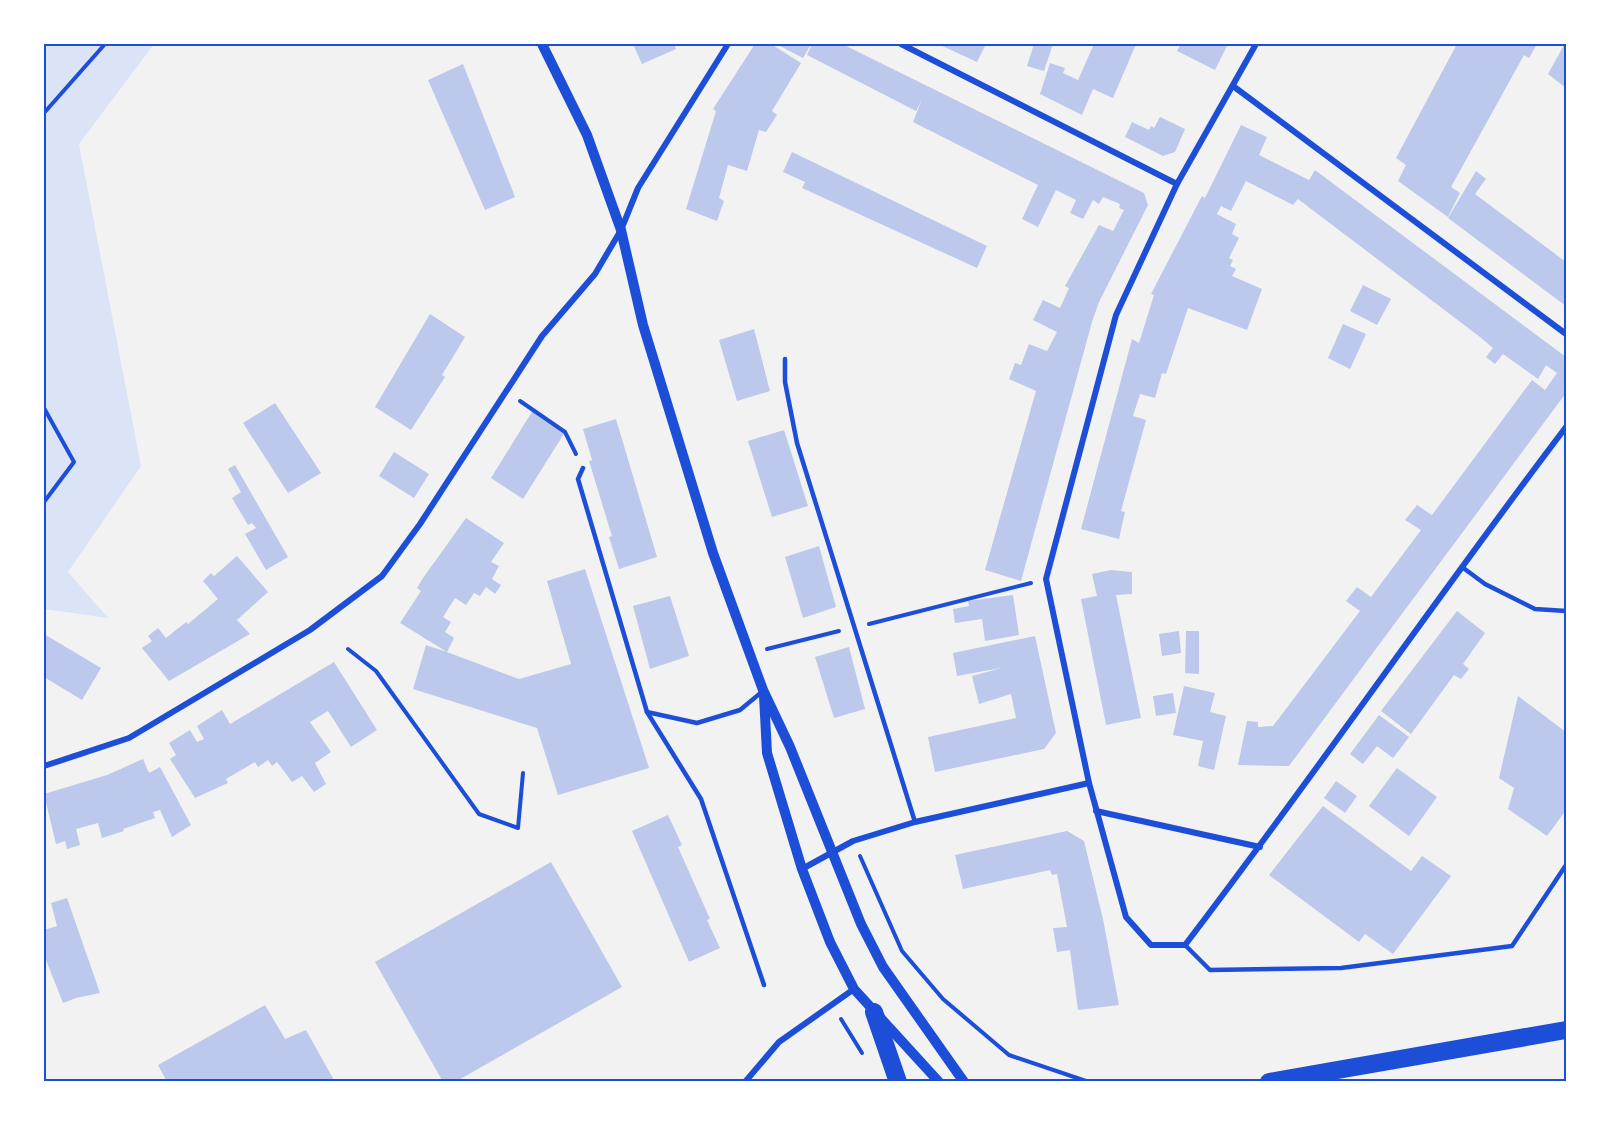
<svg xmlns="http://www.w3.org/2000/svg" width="1610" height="1125" viewBox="0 0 1610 1125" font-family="Karla,sans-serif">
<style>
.green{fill:#dbe4f7}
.building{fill:#bdc9ec}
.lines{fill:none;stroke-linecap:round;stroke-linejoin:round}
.path{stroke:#1d4ed8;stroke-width:4}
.service{stroke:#1d4ed8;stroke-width:4.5}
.minor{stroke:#1d4ed8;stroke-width:6}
.tertiary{stroke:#1d4ed8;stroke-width:10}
.motorway{stroke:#1d4ed8;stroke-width:18}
.neatline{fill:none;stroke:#1d4ed8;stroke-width:2}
</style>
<rect width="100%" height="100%" fill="#f2f2f2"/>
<path class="green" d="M44 44H154L79 144 141 466 68 572 108 618 44 609Z"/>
<g class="building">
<path d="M633 44H674L676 49 642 64Z"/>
<path d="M755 44H771L801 63 772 111 777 115 766 132 759 130 747 171 728 165 719 198 724 201 717 221 686 209 716 111 713 109Z"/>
<path d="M776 44H811L803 58Z"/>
<path d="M812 44H842L1144 193 1148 205 1099 302 1092 322 1021 581 985 570 1036 391 1009 379 1015 363 1021 365 1029 344 1047 351 1057 332 1033 320 1043 300 1060 308 1069 288 1065 286 1099 225 1113 231 1124 210 1119 208 1120 204 1103 197 1099 204 1093 200 1083 219 1070 213 1076 200 1056 190 1038 227 1022 219 1038 185 913 122 922 99 916 111 807 55Z"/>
<path d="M938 44H986L977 62Z"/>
<path d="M1034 44H1053L1044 71 1027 66Z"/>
<path d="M1094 44H1136L1113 98 1093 89 1082 115 1040 94 1050 63 1065 68 1063 73 1078 80Z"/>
<path d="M1181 44H1228L1215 70 1177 51Z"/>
<path d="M1457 44H1537L1529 58 1524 55 1451 187 1460 193 1448 217 1398 181 1406 165 1396 158Z"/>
<path d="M1564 45 1566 46V88L1548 74Z"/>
<path d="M463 64 515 197 485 210 428 80Z"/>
<path d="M1160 117 1185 129 1175 152 1163 156 1125 137 1132 122 1149 130 1151 126 1154 128Z"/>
<path d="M1241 125 1267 137 1259 155 1309 180 1315 170 1566 357V393L1289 766 1238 765 1247 721 1258 722V727L1273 726 1360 611 1346 601 1357 587 1371 597 1421 530 1405 520 1417 505 1432 515 1532 380 1545 390 1557 373 1546 365 1538 379 1503 354 1495 364 1486 357 1493 348 1480 337 1298 199 1293 205 1246 181 1231 211 1221 206 1217 214 1236 224 1232 234 1239 238 1229 258 1233 260 1230 266 1236 269 1232 276 1262 289 1247 330 1188 308 1166 374 1162 373 1155 398 1140 394 1133 416 1146 420 1121 511 1125 512 1119 539 1081 529 1132 339 1139 343 1154 295 1151 294 1202 196 1205 198Z"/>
<path d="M792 152 987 246 977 268 802 188 805 182 783 172Z"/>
<path d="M1476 171 1486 179 1475 194 1566 262V306L1448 218Z"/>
<path d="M1363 285 1391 299 1377 325 1350 311Z"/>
<path d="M430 314 465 337 442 375 445 377 411 430 375 407Z"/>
<path d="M1343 324 1366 334 1350 369 1328 358Z"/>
<path d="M754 329 770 391 737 401 719 340Z"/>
<path d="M275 403 321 473 288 493 243 423Z"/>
<path d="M533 410 565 432 523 499 491 478Z"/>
<path d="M616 419 657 557 619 569 609 537 612 536 589 461 592 460 583 429Z"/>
<path d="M784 430 808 506 772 517 748 441Z"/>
<path d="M394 452 429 474 414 498 379 476Z"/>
<path d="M235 465 288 557 266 570 245 534 256 528 252 523 248 525 232 498 241 492 228 469Z"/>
<path d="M466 518 504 543 491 562 499 566 492 579 501 585 495 594 486 587 480 596 474 593 466 605 455 598 443 617 451 622 445 632 454 638 447 652 519 679 571 664 547 581 585 569 649 768 558 795 537 728 413 689 426 645 447 652 400 623 421 591 417 588 423 578Z"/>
<path d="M819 546 836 607 803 618 785 557Z"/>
<path d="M237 556 268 592 237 620 250 634 169 681 142 648 152 641 148 636 158 628 166 638 186 622 188 624 218 599 203 581 211 573 214 576Z"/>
<path d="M1111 570 1132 572V594L1116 595 1141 718 1106 725 1081 599 1097 596 1092 574Z"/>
<path d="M1013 595 1019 635 985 641 982 619 955 623 953 609 969 606 968 601Z"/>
<path d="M670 596 689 656 650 669 633 606Z"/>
<path d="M1457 611 1485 633 1463 664 1469 669 1461 679 1454 675 1411 734 1381 711Z"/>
<path d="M1179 631 1181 653 1162 656 1159 634Z"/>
<path d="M1186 631H1199V674L1185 673Z"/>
<path d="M44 634 101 668 82 700 44 677Z"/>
<path d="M1035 636 1056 733 1044 749 935 772 928 737 1016 718 1011 694 979 704 972 676 1001 668 957 676 953 653Z"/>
<path d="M849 647 865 709 834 718 815 657Z"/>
<path d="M334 662 377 730 351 747 328 711 310 722 331 752 315 763 326 784 314 792 302 776 292 782 277 762 272 766 268 760 258 767 255 762 226 779 228 783 195 798 170 759 176 755 169 743 190 730 197 742 204 739 197 726 222 710 230 724Z"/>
<path d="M1184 686 1215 693 1210 712 1226 716 1214 770 1198 766 1203 741 1173 735Z"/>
<path d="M1173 693 1176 713 1156 716 1153 696Z"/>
<path d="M1518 696 1566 732V810L1547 836 1508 809 1514 788 1499 778Z"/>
<path d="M1379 715 1409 737 1393 758 1377 746 1363 764 1350 754Z"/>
<path d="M143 759 149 773 160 767 191 825 172 837 160 810 153 812 155 818 123 829 124 831 102 838 98 823 76 829 80 845 67 849 65 841 56 844 44 794 107 775Z"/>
<path d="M1397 768 1437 797 1409 836 1369 806Z"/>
<path d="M1336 781 1357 796 1345 813 1324 798Z"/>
<path d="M1323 806 1411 871 1422 856 1451 876 1393 954 1365 934 1359 942 1269 875Z"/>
<path d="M668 815 682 845 678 847 710 919 707 920 720 948 689 962 632 831Z"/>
<path d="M1067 831 1084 841 1103 919 1119 1005 1078 1010 1070 950 1057 952 1053 928 1067 927 1057 874 1052 875 1050 870 963 889 955 855Z"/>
<path d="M551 862 622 987 455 1082H443L375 962Z"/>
<path d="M67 898 100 993 76 998 63 1003 44 955V930L57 926 51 903Z"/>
<path d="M265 1005 285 1039 306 1030 335 1082H167L158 1065Z"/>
</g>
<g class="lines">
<g class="path">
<path d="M44 113 105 44"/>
<path d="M520 401 565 432 576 454"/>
<path d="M44 408 74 462 44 502"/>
<path d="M869 624 1031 583"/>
<path d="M348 649 376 671 479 814 518 828 523 773"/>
<path d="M767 649 839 631"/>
<path d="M860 856 902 951 943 999 1009 1055 1089 1082"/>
<path d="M841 1019 862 1053"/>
</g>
<g class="service">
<path d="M785 359V382L797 443 915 822"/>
<path d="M583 468 578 479 647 712 701 799 764 985"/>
<path d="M1462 567 1485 584 1535 609 1566 611"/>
<path d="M647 712 697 723 740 710 763 691"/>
<path d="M1185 945 1210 970 1341 968 1512 946 1566 865"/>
</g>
<g class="minor">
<path d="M901 44 1177 184"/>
<path d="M1256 44 1177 184 1116 315 1046 579 1089 783 1126 917 1151 945H1185C1315 775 1436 598 1566 427"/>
<path d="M1233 86 1566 334"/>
<path d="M44 766 129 738 310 630 382 576 420 524 542 336 595 274 621 230 638 188 728 44"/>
<path d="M1096 811 1260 847"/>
<path d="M802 869 853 841 915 822 1089 783"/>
<path d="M745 1082 779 1042 854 989"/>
</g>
<g class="tertiary">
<path d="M542 44 587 135 621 230 643 325 713 553 763 690 790 747 861 924 883 967 964 1082"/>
<path d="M764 696 767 753 802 869 830 942 854 989 939 1082"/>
</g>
<g class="motorway">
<path d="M874 1012 898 1082"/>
<path d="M1269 1082 1566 1030"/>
</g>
</g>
<rect width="1610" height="1125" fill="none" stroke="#ffffff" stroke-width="90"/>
<rect x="45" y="45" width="1520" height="1035" class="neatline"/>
</svg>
